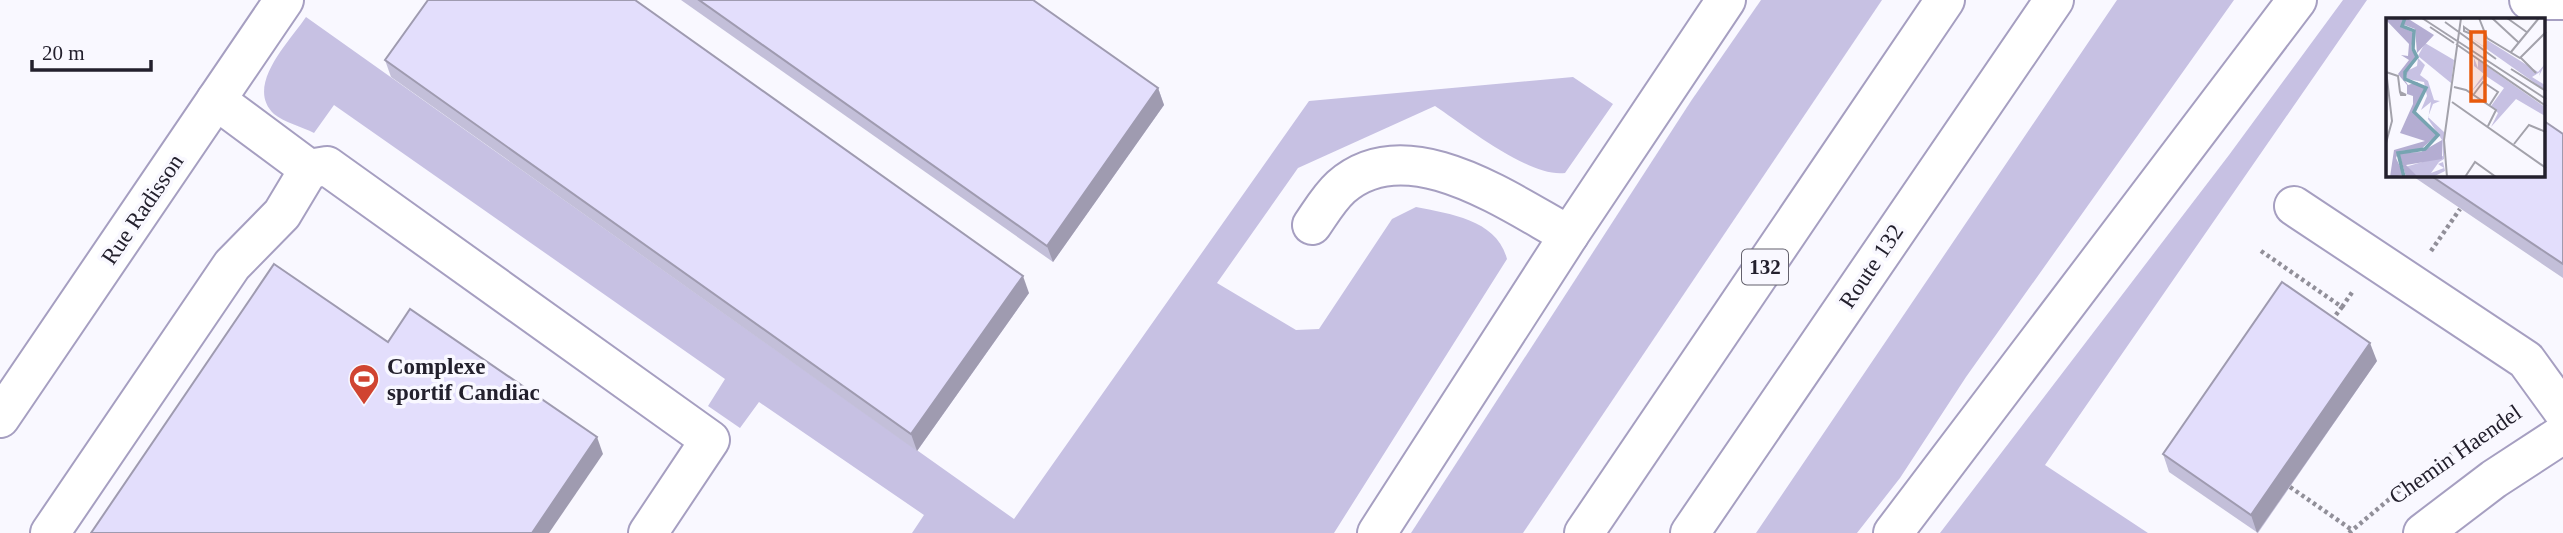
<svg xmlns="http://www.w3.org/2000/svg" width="2563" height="533" viewBox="0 0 2563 533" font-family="Georgia,serif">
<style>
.green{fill:#c7c1e3}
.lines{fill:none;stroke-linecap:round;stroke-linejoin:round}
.minor-casing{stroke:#a69fc1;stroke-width:42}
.highway-casing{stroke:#a69fc1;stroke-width:42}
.path{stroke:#918f99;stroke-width:4.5;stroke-dasharray:3.5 3.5;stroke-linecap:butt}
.minor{stroke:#fff;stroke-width:38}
.highway{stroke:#fff;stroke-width:38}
.wall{fill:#c3bfd9}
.shaded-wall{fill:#9f9bb0}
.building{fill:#e3defc;stroke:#9f9bb0;stroke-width:2}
.labels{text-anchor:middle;stroke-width:7;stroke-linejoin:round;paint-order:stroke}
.shield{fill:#f9f8ff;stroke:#63616c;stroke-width:2}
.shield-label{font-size:21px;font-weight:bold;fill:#23202d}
.street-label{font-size:23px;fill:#23202d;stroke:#f9f8ff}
.poi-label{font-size:23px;font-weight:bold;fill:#23202d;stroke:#f9f8ff;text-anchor:start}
.inset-river{fill:none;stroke:#77a4b1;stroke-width:3.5}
.inset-road{fill:none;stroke:#a3a2ab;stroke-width:2}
.view{fill:#e8590c;fill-opacity:0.15;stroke:#e8590c;stroke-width:3.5}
.inset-edge{fill:none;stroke:#23202d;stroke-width:3.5}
</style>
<rect width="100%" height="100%" fill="#f9f8ff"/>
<g class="green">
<path d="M1761 0H1882L1523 533H1411L1691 101Z"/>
<path d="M2117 0H2234L1966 377 1900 478 1857 533H1756Z"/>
<path d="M2343 0H2367L2045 465 2148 533H1940L2229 155Z"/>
<path d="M306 17 1014 519 1309 101 1573 77 1613 104 1565 173C1530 178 1465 126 1435 106L1298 168 1217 283 1296 330 1319 329 1392 219 1416 207C1451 214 1497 220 1507 259L1334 533H912L924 515 759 402 740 428 708 406 725 379 334 105 314 133C303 127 283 122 274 114 244 86 290 41 306 17Z"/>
</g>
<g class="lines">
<g class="minor-casing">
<g id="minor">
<path d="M2529 0H2562"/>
<path d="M216 100 309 169 327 166 710 440 648 533"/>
<path d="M2294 206 2526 360 2563 411"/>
<path d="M1312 225C1321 212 1329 198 1341 187 1407 129 1508 202 1569 235"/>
<path d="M0 418 284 0"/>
<path d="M50 533 232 265 282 214 309 169"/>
<path d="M1377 533 1569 235 1726 0"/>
<path d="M1893 533 2297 0"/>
<path d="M2423 533 2494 479 2563 434"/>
</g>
</g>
<g class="highway-casing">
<g id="highway">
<path d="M1584 533 1945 0"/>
<path d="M1690 533 2054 0"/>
</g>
</g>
<g class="path">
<path d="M2261 251 2342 307 2332 320"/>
<path d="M2431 251 2460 209"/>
<path d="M2342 307 2353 291"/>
<path d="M2290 487 2352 530"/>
<path d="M2349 533 2406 485 2514 411"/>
</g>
<use href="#minor" class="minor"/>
<use href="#highway" class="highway"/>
</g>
<g class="wall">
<path d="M681 0H1033L1158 88 1164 105 1053 262Z"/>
<path d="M385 60 1029 293 917 451 391 77Z"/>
<path d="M2563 134V278L2411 175H2544Z"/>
<path d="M2377 361 2258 533 2169 472 2163 454Z"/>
</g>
<g class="shaded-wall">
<path d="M1158 88 1164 105 1053 262 1047 246Z"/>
<path d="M1023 276 1029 293 917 451 911 434Z"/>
<path d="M2370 343 2377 361 2257 533 2251 515Z"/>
<path d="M597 437 603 454 549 533H532Z"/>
</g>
<g class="building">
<path d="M428 0H635L1023 276 911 434 385 60Z"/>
<path d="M699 0H1033L1158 88 1047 246Z"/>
<path d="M2544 121 2563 134V264L2430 175H2544Z"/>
<path d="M274 264 388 342 410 309 597 437 532 533H91Z"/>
<path d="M2282 282 2370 343 2251 515 2163 454Z"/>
</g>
<defs>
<g id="stadium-pin" transform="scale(1.575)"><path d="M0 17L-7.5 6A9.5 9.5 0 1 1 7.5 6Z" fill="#d04431" stroke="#f9f8ff"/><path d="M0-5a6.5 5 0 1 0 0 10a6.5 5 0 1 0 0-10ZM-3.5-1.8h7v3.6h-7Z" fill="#fff"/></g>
</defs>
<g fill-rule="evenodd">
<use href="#stadium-pin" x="364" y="379"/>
</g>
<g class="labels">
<rect class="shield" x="1742" y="249.5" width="46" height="35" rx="5"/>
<g class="shield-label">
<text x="1765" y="274">132</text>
</g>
<g class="street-label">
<text transform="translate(142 209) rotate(-56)" y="8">Rue Radisson</text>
<text transform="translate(1871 266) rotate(-56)" y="8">Route 132</text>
<text transform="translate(2455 454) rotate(-35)" y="8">Chemin Haendel</text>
</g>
<g class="poi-label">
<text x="387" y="374">Complexe<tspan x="387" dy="26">sportif Candiac</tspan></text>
</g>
</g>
<g transform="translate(2386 18)">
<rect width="159" height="159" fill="#f9f8ff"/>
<path d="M75 13 97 28 101 22 152 54 159 46 153 58 154 54 146 59 159 67V72ZM39 25 68 42 65 65 32 38ZM32 40 39 47 34 57 42 63 48 82 54 83 47 86 42 99 58 114V141L53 144 45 155 58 150 52 146 57 144 59 153 47 159H32L19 149 57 138 56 122 42 101 45 84 35 92 41 78 38 64 21 61V53L31 48ZM88 40 92 50V42L159 89V98L130 81 105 109 112 95 105 88 118 70 100 58 85 74 98 56 88 48Z" fill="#c7c1e3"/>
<path d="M18 0 16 9 28 15 25 31 31 39 18 61 22 67 31 64 39 70 28 95 51 117 34 132 13 133 10 140 18 157 4 159 8 132 39 123 14 115 27 86V78L21 76V67L12 56 23 42 15 37 22 38 23 26 0 2ZM21 0 48 17 31 35 29 11 16 6ZM56 122V141L20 147 32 159H20L13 135 35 134Z" fill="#b4add2"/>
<path class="inset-river" d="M18 159 12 135 39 131 52 117 28 94 40 70 19 61V54L31 39 27 31 28 13 16 8 19 0"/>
<path class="inset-road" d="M36 0 160 81M93 0 101 20 134 40 160 14M106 0 132 24M121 0 142 15M59 4 110 41M44 9 68 25M78 9 85 14V16L78 13ZM70 26 160 88M125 34 153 0M135 40 150 55M125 51 160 73M0 52 6 103 0 125M0 54 12 58 14 74 20 77H15L14 74M68 69 80 72 110 92 102 108M88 76 97 64 112 74 103 88M66 84 160 150M128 126 143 107 160 114M61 159 58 122 75 0M79 159 89 144 110 159"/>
<path class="view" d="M85 14H99V83H85Z"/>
<rect width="159" height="159" class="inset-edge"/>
</g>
<path d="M32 60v10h119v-10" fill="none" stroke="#23202d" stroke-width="3.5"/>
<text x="42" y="60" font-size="21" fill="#23202d" stroke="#f9f8ff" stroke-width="5" paint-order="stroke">20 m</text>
</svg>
